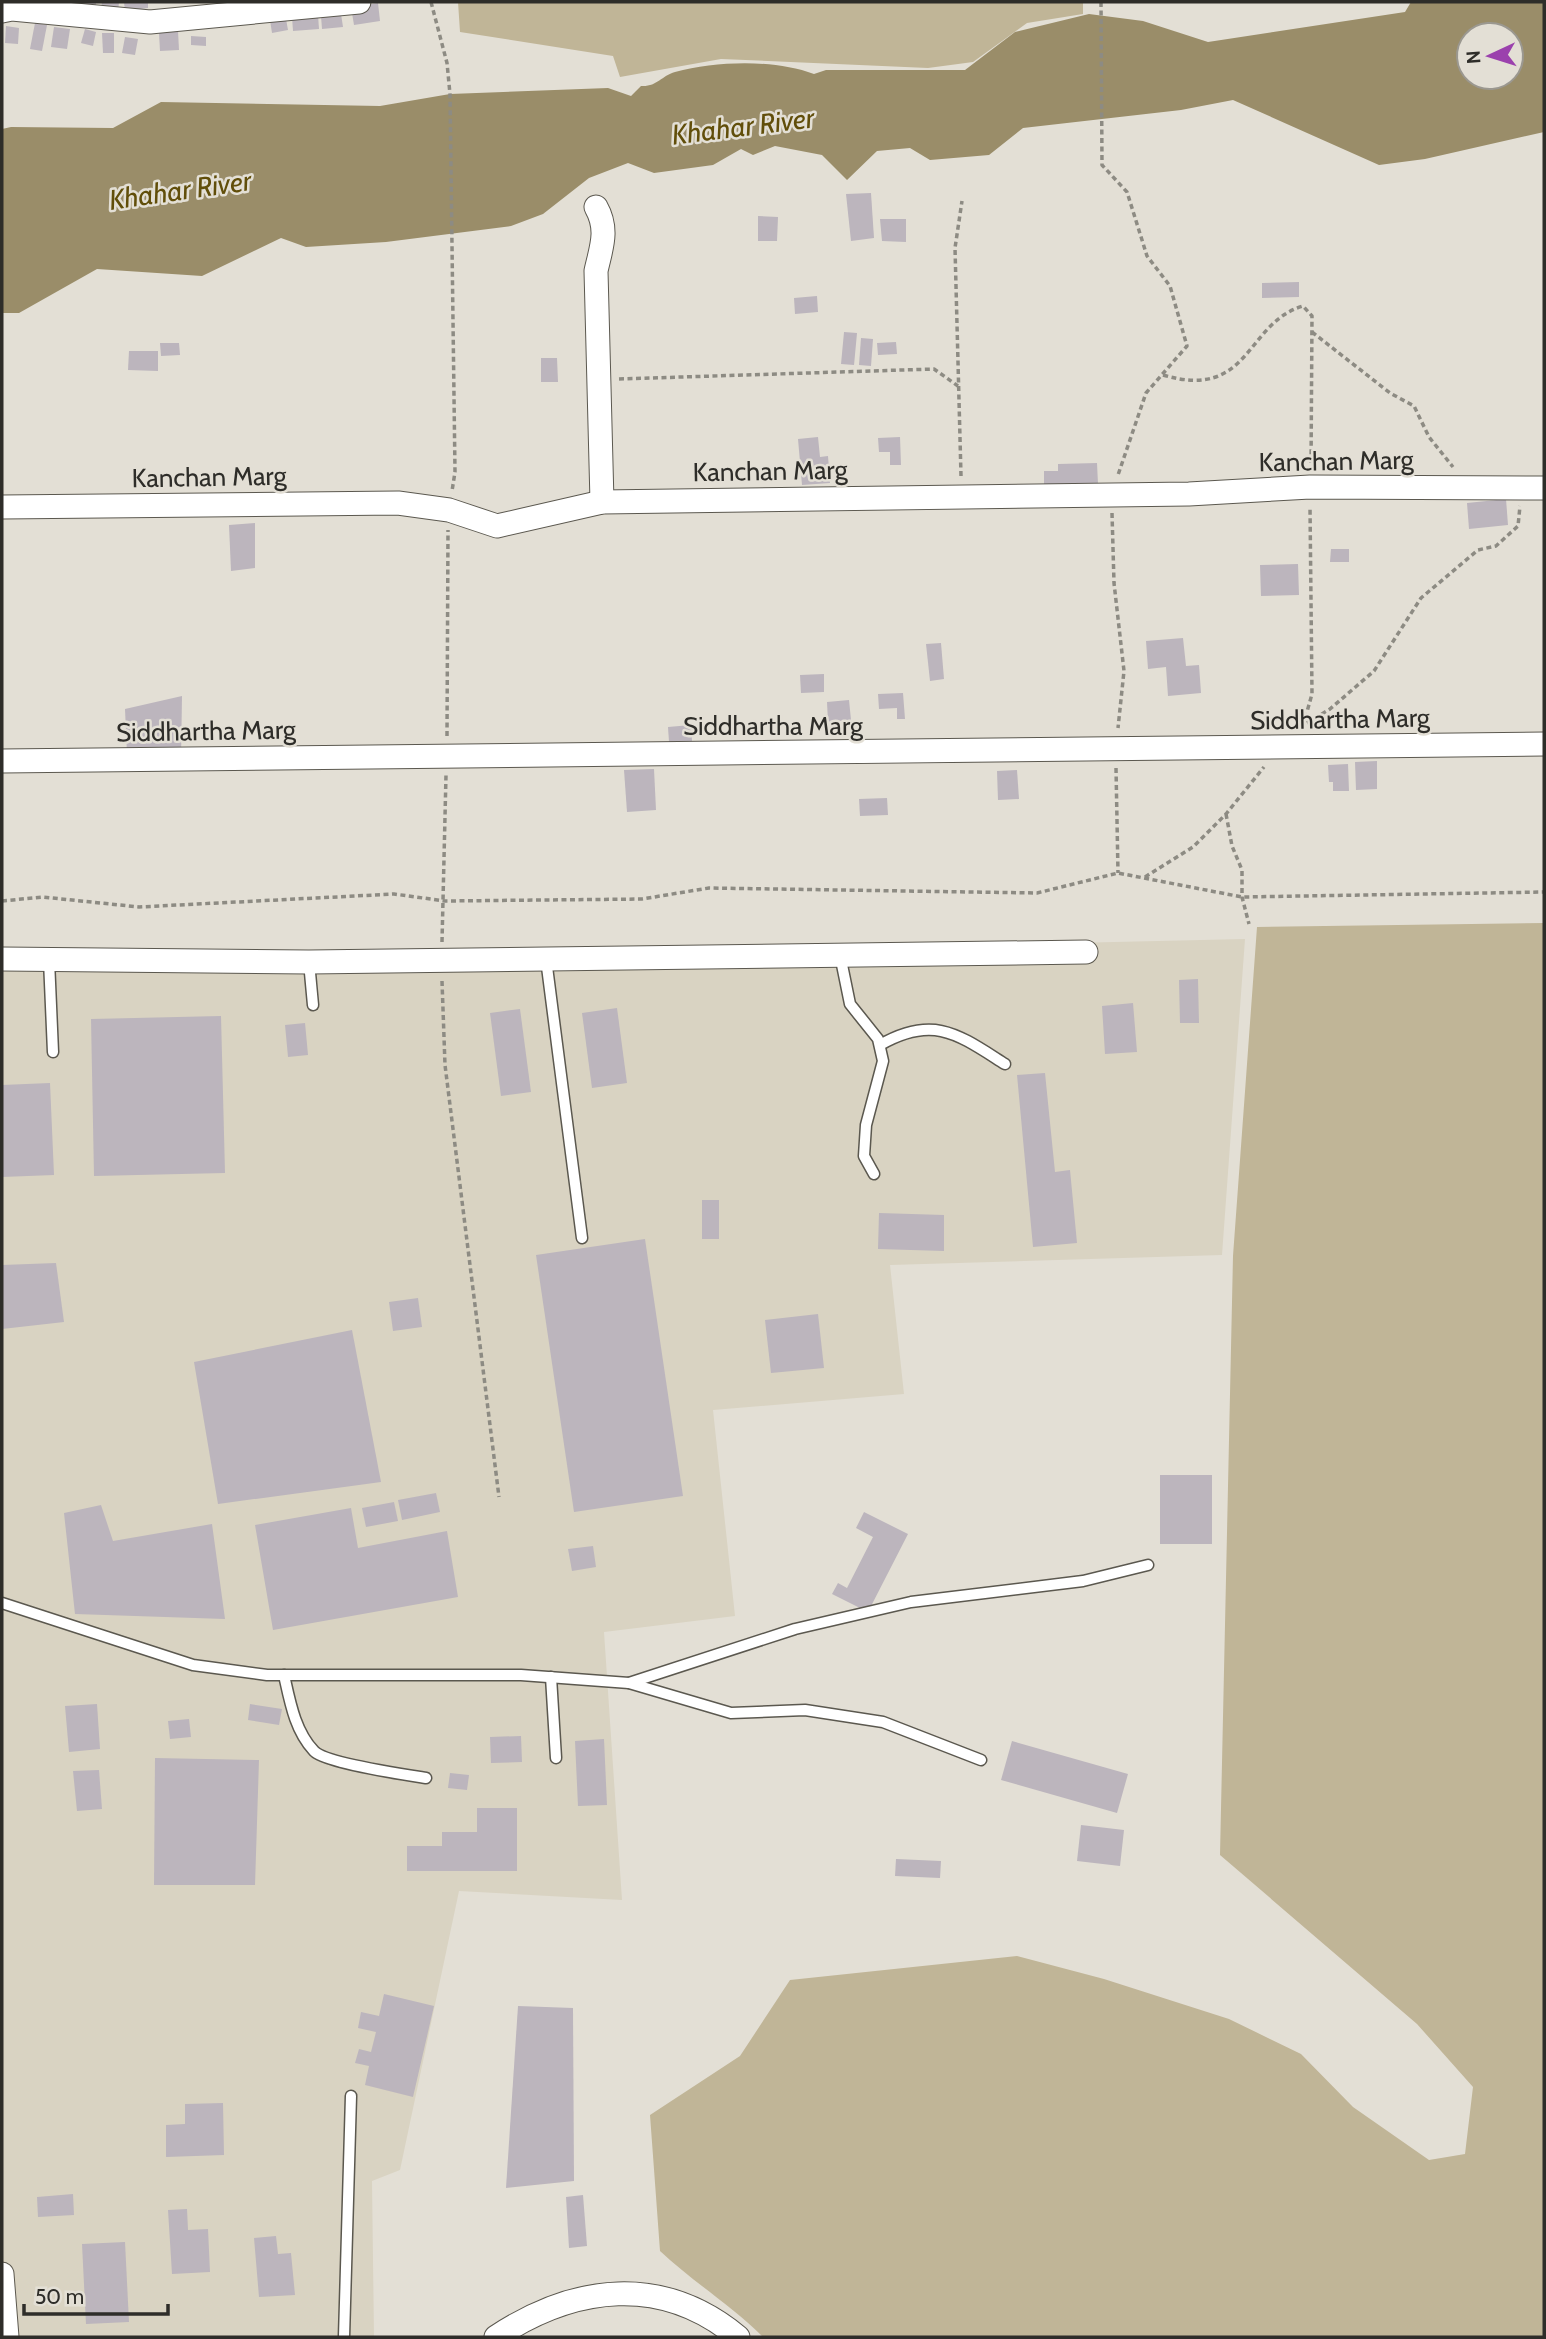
<svg xmlns="http://www.w3.org/2000/svg" width="1546" height="2339" viewBox="0 0 1546 2339" font-family="Cabin,sans-serif">
<style>
.built{fill:#d9d3c2}
.green{fill:#c0b597}
.water{fill:#9a8d69;fill-rule:evenodd}
.building{fill:#bcb5bd}
.lines{fill:none;stroke-linecap:round;stroke-linejoin:round}
.service-casing{stroke:#5b584f;stroke-width:13}
.minor-casing{stroke:#5b584f;stroke-width:25}
.path{stroke:#8d8b83;stroke-width:3.5;stroke-dasharray:5 3.5;stroke-linecap:butt}
.service{stroke:#fff;stroke-width:10}
.minor{stroke:#fff;stroke-width:23}
.labels{text-anchor:middle;stroke-width:5;stroke-linejoin:round;paint-order:stroke}
.street-label{font-size:26px;fill:#2e2d29;stroke:#e3dfd5}
.water-label{font-size:28px;font-style:italic;fill:#614e0a;stroke:#e3dfd5}
</style>
<rect width="100%" height="100%" fill="#e3dfd5"/>
<path class="built" d="M1245 939 1222 1255 890 1265 904 1394 713 1410 735 1616 604 1632 622 1900 459 1891 400 2170 372 2181 374 2337H2V967Z"/>
<g class="green">
<path d="M458 2H1083V14L1027 23 973 62 928 68 721 59 620 77 613 56 460 32Z"/>
<path d="M1544 923V2337H763C731 2305 693 2282 660 2251L650 2115 740 2056 790 1980 1017 1956 1104 1979 1229 2019 1301 2054 1353 2107 1429 2160 1465 2154 1473 2087 1417 2024 1220 1855 1233 1256 1257 927Z"/>
</g>
<path class="water" d="M1411 2H1544V132L1425 159 1379 165 1233 100 1181 110 1023 128 989 155 930 160 910 148 877 151 847 180 822 155 775 146 753 155 741 149 713 165 654 173 628 163 589 178 543 214 511 226 386 242 306 247 281 238 202 276 97 269 19 313H2V129L11 127 113 128 161 102 380 106 450 94 608 88 631 96 641 86C657 87 661 76 675 72 717 61 773 59 814 74L826 70H965L1015 32 1089 14 1143 21 1208 42 1405 12ZM1469 35H1511V77H1469Z"/>
<g class="building">
<rect x="74" y="2" width="22" height="6"/>
<path d="M102 2H119L118 12 101 9Z"/>
<path d="M124 2H148V8L125 11Z"/>
<path d="M378 3 380 21 354 25 351 7Z"/>
<path d="M341 14 343 27 322 29 321 16Z"/>
<path d="M318 15 319 29 293 31 292 17Z"/>
<path d="M286 19 288 30 272 33 270 20Z"/>
<path d="M35 23 47 25 42 51 30 49Z"/>
<path d="M6 26 19 28 18 44 5 43Z"/>
<path d="M54 27 70 29 67 49 51 47Z"/>
<path d="M85 29 96 32 93 46 81 43Z"/>
<path d="M178 31 179 50 160 51 159 33Z"/>
<path d="M102 33H114V53H103Z"/>
<path d="M191 36 206 37V46L191 45Z"/>
<path d="M125 37 138 39 135 55 122 53Z"/>
<path d="M871 193 874 238 851 241 846 194Z"/>
<path d="M758 216 778 217 777 241H758Z"/>
<path d="M880 219H906V242L882 241Z"/>
<path d="M1299 282V297L1262 298V283Z"/>
<path d="M817 296 818 312 795 314 794 298Z"/>
<path d="M844 332 857 333 854 365 841 364Z"/>
<path d="M861 338 873 339 871 366 859 365Z"/>
<path d="M896 342 897 354 878 355 877 343Z"/>
<path d="M160 343H179L180 355 161 356Z"/>
<path d="M129 351H158V371L128 370Z"/>
<path d="M541 358H557L558 382H541Z"/>
<path d="M818 437 820 457 828 456 830 483 802 485 798 439Z"/>
<path d="M900 437 901 465H890V452H879L878 438Z"/>
<path d="M1097 463 1098 484 1044 485V471H1058V464Z"/>
<path d="M1506 499 1508 525 1469 529 1467 503Z"/>
<path d="M255 523V568L231 571 229 525Z"/>
<path d="M1331 549H1349V562H1330Z"/>
<path d="M1298 564 1299 595 1261 596 1260 565Z"/>
<path d="M1183 638 1186 666 1199 665 1201 693 1168 696 1166 667 1148 669 1146 641Z"/>
<path d="M941 643 944 679 930 681 926 644Z"/>
<path d="M824 674V692L801 693 800 675Z"/>
<path d="M903 693 905 719H897V708L879 709 878 694Z"/>
<path d="M182 696 181 759 127 754 125 709Z"/>
<path d="M849 700 851 720 828 722 827 702Z"/>
<path d="M691 725 692 741 669 742 668 727Z"/>
<path d="M1377 761V789L1356 790 1355 762Z"/>
<path d="M1348 764 1349 791H1333V782H1329L1328 765Z"/>
<path d="M654 769 656 810 627 812 624 770Z"/>
<path d="M1017 770 1019 799 998 800 997 771Z"/>
<path d="M887 798 888 815 860 816 859 799Z"/>
<path d="M1198 979 1199 1023H1180L1179 980Z"/>
<path d="M1133 1003 1137 1052 1105 1054 1102 1006Z"/>
<path d="M617 1008 627 1083 592 1088 582 1013Z"/>
<path d="M520 1009 531 1092 501 1096 490 1013Z"/>
<path d="M221 1016 225 1173 94 1176 91 1019Z"/>
<path d="M305 1023 308 1055 288 1057 285 1025Z"/>
<path d="M1045 1073 1055 1172 1070 1170 1077 1243 1033 1247 1017 1075Z"/>
<path d="M50 1083 54 1175 2 1177V1085Z"/>
<rect x="702" y="1200" width="17" height="39"/>
<path d="M879 1213 944 1215V1251L878 1249Z"/>
<path d="M645 1239 683 1496 574 1512 536 1255Z"/>
<path d="M56 1263 64 1322 2 1329V1265Z"/>
<path d="M418 1298 422 1327 393 1331 389 1302Z"/>
<path d="M818 1314 824 1368 771 1373 765 1320Z"/>
<path d="M352 1330 381 1482 218 1504 194 1362Z"/>
<rect x="1160" y="1475" width="52" height="69"/>
<path d="M436 1493 440 1512 402 1520 398 1500Z"/>
<path d="M394 1502 398 1521 366 1527 362 1508Z"/>
<path d="M101 1505 113 1541 212 1524 225 1619 75 1614 64 1513Z"/>
<path d="M351 1508 358 1548 447 1531 458 1597 273 1630 255 1525Z"/>
<path d="M864 1512 908 1534 868 1612 832 1594 838 1583 847 1588 873 1537 856 1528Z"/>
<path d="M593 1546 596 1567 572 1571 568 1549Z"/>
<path d="M97 1704 100 1749 69 1752 65 1706Z"/>
<path d="M250 1704 282 1709 279 1725 248 1720Z"/>
<path d="M189 1719 191 1737 170 1739 168 1721Z"/>
<path d="M521 1736 522 1762 491 1763 490 1737Z"/>
<path d="M604 1739 607 1805 578 1806 575 1741Z"/>
<path d="M1012 1741 1128 1774 1117 1813 1001 1780Z"/>
<path d="M155 1758 259 1760 255 1885H154Z"/>
<path d="M99 1770 102 1809 77 1811 73 1771Z"/>
<path d="M450 1773 469 1775 467 1790 448 1788Z"/>
<path d="M477 1808H517V1871H407V1846H442V1832H477Z"/>
<path d="M1081 1825 1124 1830 1120 1866 1077 1861Z"/>
<path d="M896 1859 941 1861 940 1878 895 1876Z"/>
<path d="M384 1994 434 2006 413 2097 365 2085 369 2066 355 2063 359 2049 371 2052 376 2032 358 2028 361 2012 379 2016Z"/>
<path d="M518 2006 573 2008 574 2181 506 2188Z"/>
<path d="M223 2103 224 2155 166 2157V2125L185 2124V2104Z"/>
<path d="M73 2194 74 2215 38 2217 37 2197Z"/>
<path d="M583 2195 587 2246 569 2248 566 2197Z"/>
<path d="M187 2209 188 2230 208 2229 210 2272 172 2274 168 2210Z"/>
<path d="M276 2236 278 2254 291 2253 295 2295 259 2297 254 2238Z"/>
<path d="M125 2242 129 2322 86 2324 82 2244Z"/>
</g>
<g class="lines">
<g class="service-casing">
<g id="service">
<path d="M840 955 850 1004 878 1039 883 1061 866 1125 864 1156 874 1174"/>
<path d="M546 959 582 1238"/>
<path d="M49 960 53 1052"/>
<path d="M309 962 313 1005"/>
<path d="M880 1045C934 1014 959 1035 1005 1064"/>
<path d="M2 1603 193 1665 267 1675H521L629 1683 731 1713 805 1710 883 1722 981 1760"/>
<path d="M284 1675C290 1702 295 1731 314 1751 325 1763 407 1775 426 1778"/>
<path d="M551 1677 556 1758"/>
<path d="M629 1683 795 1629 911 1602 1083 1581 1148 1565"/>
<path d="M344 2337 351 2096"/>
</g>
</g>
<g class="minor-casing">
<g id="minor">
<path d="M2 11 12 9 150 22 359 2"/>
<path d="M596 207C609 230 601 248 596 271L602 502"/>
<path d="M2 507 398 503 449 510 497 526 602 502 1189 494 1310 487 1544 488"/>
<path d="M2 761 1544 744"/>
<path d="M2 959 309 962 1086 952"/>
<path d="M2 2274 7 2337"/>
<path d="M496 2337C575 2285 662 2274 738 2337"/>
</g>
</g>
<g class="path">
<path d="M431 2 447 63 450 94 455 472 452 491"/>
<path d="M1101 2 1102 165 1127 192 1147 256 1170 286 1187 346 1146 393 1118 475"/>
<path d="M1312 332 1390 393 1414 406 1429 437 1453 467"/>
<path d="M1163 375C1251 401 1245 323 1303 306L1312 316 1311 468"/>
<path d="M619 379 934 369 958 386"/>
<path d="M961 476 955 248 962 201"/>
<path d="M1112 513 1114 583 1124 671 1118 728"/>
<path d="M1307 723 1330 709 1374 671 1421 598 1478 550 1496 546 1518 526 1520 506"/>
<path d="M1303 726 1312 694 1310 507"/>
<path d="M447 736 448 530"/>
<path d="M1116 768 1118 873"/>
<path d="M1226 814 1232 846 1242 870V897L1249 924"/>
<path d="M1145 877 1193 847 1226 814 1264 767"/>
<path d="M2 901 43 897 139 907 394 894 445 901 642 899 709 888 1037 893 1118 873 1242 897 1544 892"/>
<path d="M442 942 446 775"/>
<path d="M442 981 445 1065 499 1497"/>
</g>
<use href="#service" class="service"/>
<use href="#minor" class="minor"/>
</g>
<g class="labels">
<g class="street-label">
<text transform="translate(1336 461) rotate(-1)" y="9">Kanchan Marg</text>
<text transform="translate(770 471) rotate(-1)" y="9">Kanchan Marg</text>
<text transform="translate(209 477) rotate(-1)" y="9">Kanchan Marg</text>
<text transform="translate(1340 719) rotate(-1)" y="9">Siddhartha Marg</text>
<text x="773" y="735">Siddhartha Marg</text>
<text transform="translate(206 731) rotate(-1)" y="9">Siddhartha Marg</text>
</g>
<g class="water-label">
<text transform="translate(743 126) rotate(-7)" y="10">Khahar River</text>
<text transform="translate(180 190) rotate(-8)" y="10">Khahar River</text>
</g>
</g>
<rect width="1546" height="2339" fill="none" stroke="#2e2d29" stroke-width="7"/>
<g transform="translate(1490 56) rotate(266)"><circle r="33" fill="#e3dfd5" stroke="#9b9890" stroke-width="2"/>
<path d="M0-5L12 26L0 18L-12 26Z" fill="#9b41ad"/>
<text y="-10" font-size="19" font-weight="bold" text-anchor="middle" fill="#2e2d29">N</text>
</g>
<path d="M24 2304v10h144v-10" fill="none" stroke="#2e2d29" stroke-width="3.5"/>
<text x="35" y="2304" font-size="21" fill="#2e2d29" stroke="#e3dfd5" stroke-width="5" paint-order="stroke">50 m</text>
</svg>
